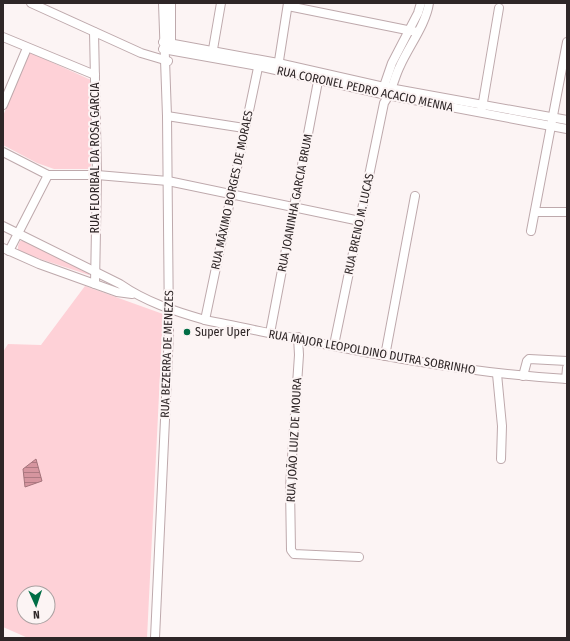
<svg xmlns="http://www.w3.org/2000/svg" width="570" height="641" viewBox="0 0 570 641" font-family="'Fira Sans Condensed',sans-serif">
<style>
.green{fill:#fed1d7;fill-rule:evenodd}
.water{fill:url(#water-rules);stroke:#a4747b}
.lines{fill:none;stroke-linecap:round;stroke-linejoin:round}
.minor-casing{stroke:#bea9ac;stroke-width:10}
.minor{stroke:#fff;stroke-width:8}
.poi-dot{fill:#006d45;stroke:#fcf4f4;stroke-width:1.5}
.labels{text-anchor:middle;stroke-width:4;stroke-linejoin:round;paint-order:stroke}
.street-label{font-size:12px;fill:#2e2627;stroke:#fcf4f4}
.poi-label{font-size:12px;fill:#2e2627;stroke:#fcf4f4;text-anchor:start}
</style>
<defs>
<pattern id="water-rules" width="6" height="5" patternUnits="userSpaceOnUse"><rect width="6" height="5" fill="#d6959f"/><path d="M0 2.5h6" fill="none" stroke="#ae7982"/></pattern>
</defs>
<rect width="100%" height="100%" fill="#fcf4f4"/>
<g class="green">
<path d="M29 52 91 80V169H54L37 163 3 145V116Z"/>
<path d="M20 241H25L89 272 90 274 89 275 22 253 18 250V246Z"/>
<path d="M85 286 163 314 147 638H28L3 627V352L8 344 41 345ZM24 593H48V617H24Z"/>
</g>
<path class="water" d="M36 459 42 481 25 487 23 469Z"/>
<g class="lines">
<g class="minor-casing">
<g id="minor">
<path d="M31 3 141 53 168 61"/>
<path d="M288 6 417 32"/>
<path d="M94 32 97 175 95 284"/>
<path d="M3 37 95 75"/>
<path d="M163 42 278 63 384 87 567 120"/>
<path d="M171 48V3"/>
<path d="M163 49 258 66 382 94 567 129"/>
<path d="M212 55 221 3"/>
<path d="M278 67 288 3"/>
<path d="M382 92 392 63 418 13 421 3"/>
<path d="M3 105 27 48"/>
<path d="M482 108 499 8"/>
<path d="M167 116 244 128"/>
<path d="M3 152 48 175H97L168 181 360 221"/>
<path d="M535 212H567"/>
<path d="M3 226 120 284C146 302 174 311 205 320 325 344 445 372 567 379"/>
<path d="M531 231 567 42"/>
<path d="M3 248 39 264 117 292 132 294"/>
<path d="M9 251 48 175"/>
<path d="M205 320 259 63"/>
<path d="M270 333 319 76"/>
<path d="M298 337 299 355 290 487 291 550 294 554 359 557"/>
<path d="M334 345 384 103C392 92 394 78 400 66 409 46 426 24 429 3"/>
<path d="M385 356 415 196"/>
<path d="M497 374 502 426 501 459"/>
<path d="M523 376 527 361 529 359 567 361"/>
<path d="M566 379 567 368"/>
<path d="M155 638 169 332 167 116 163 3"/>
</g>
</g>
<use href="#minor" class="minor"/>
</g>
<circle class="poi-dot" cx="187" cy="332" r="4"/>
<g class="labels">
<g class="street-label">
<text transform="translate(365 89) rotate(12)" y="4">RUA CORONEL PEDRO ACACIO MENNA</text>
<text transform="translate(95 158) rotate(-90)" y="4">RUA FLORIBAL DA ROSA GARCIA</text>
<text transform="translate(232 190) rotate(-78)" y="4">RUA MÁXIMO BORGES DE MORAES</text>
<text transform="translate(295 203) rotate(-79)" y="4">RUA JOANINHA GARCIA BRUM</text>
<text transform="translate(359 224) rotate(-78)" y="4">RUA BRENO M. LUCAS</text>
<text transform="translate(372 352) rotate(10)" y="4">RUA MAJOR LEOPOLDINO DUTRA SOBRINHO</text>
<text transform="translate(167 354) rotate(-88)" y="4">RUA BEZERRA DE MENEZES</text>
<text transform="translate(294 440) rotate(-87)" y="4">RUA JOÃO LUIZ DE MOURA</text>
</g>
<g class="poi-label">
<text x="195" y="336">Super Uper</text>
</g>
</g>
<rect width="570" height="641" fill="none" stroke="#2e2627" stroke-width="8"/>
<g transform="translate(36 605) rotate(177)"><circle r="19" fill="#fcf4f4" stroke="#aaa2a2"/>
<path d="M0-3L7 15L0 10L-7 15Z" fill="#006d45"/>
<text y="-6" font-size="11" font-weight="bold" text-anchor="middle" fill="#2e2627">N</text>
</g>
</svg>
